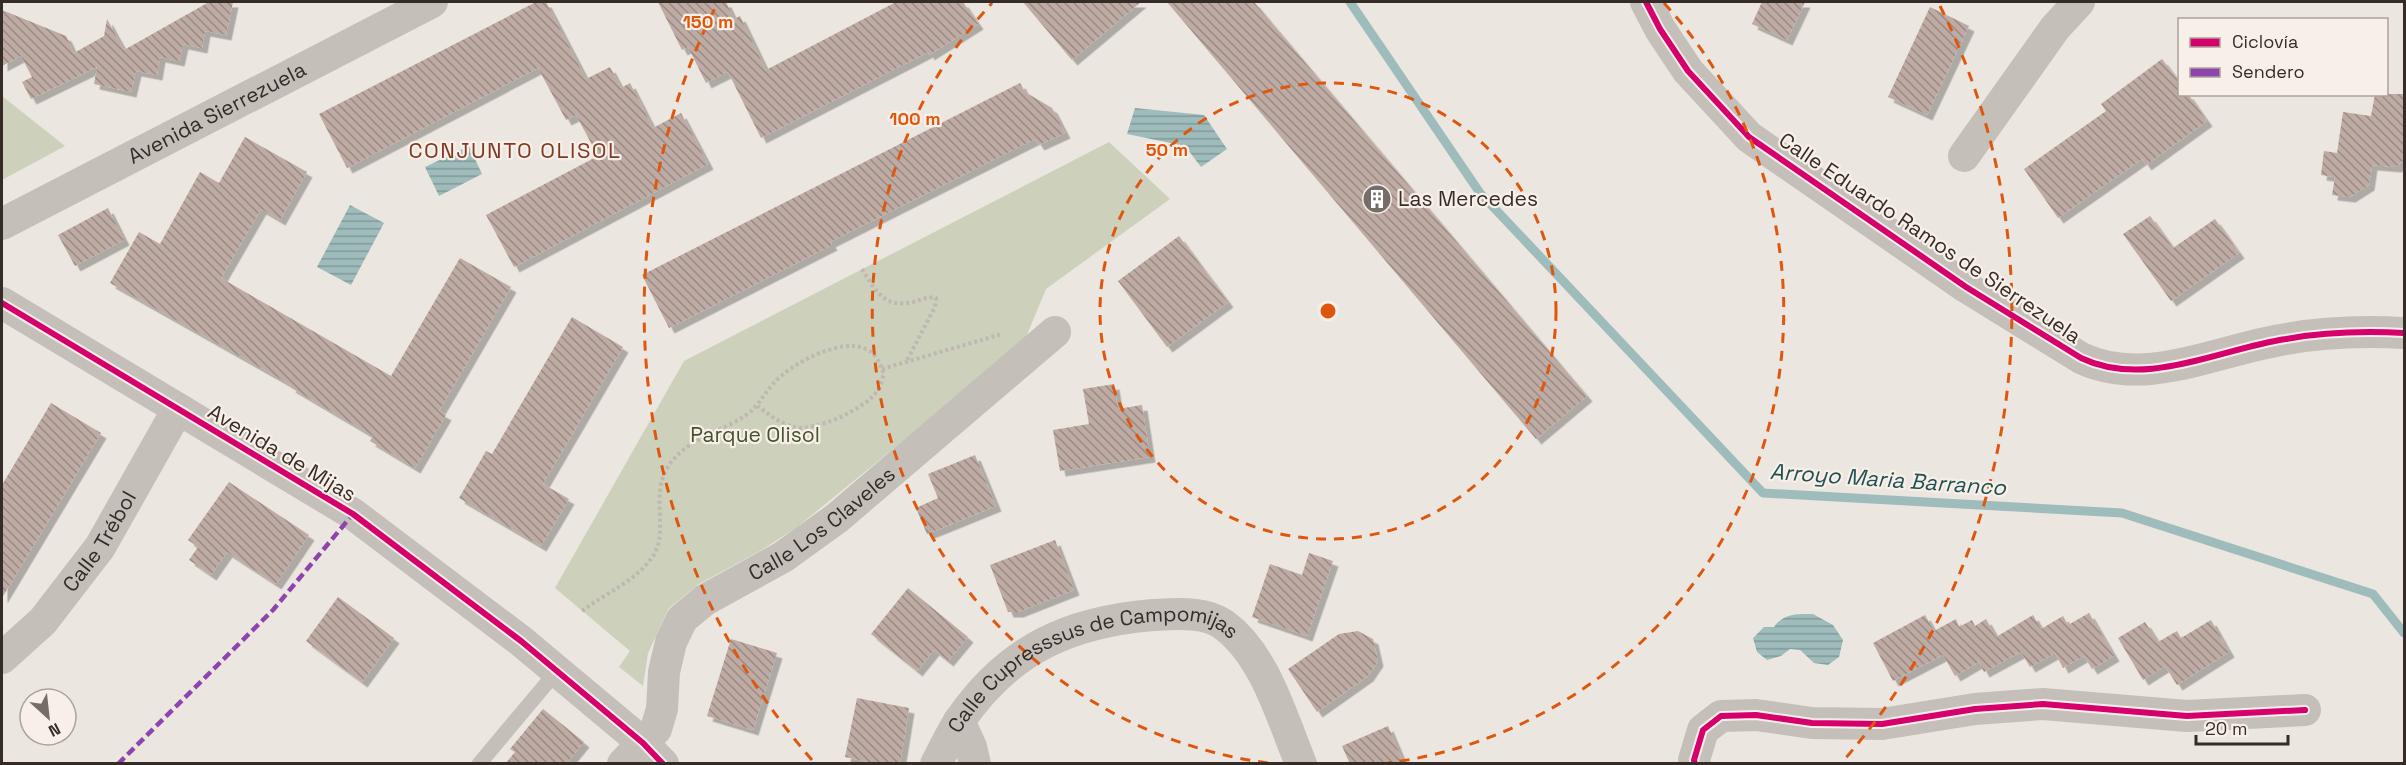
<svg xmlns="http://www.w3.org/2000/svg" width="2406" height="765" viewBox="0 0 2406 765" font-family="'Space Grotesk',sans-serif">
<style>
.green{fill:#cdd0bb}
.water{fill:url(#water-rules)}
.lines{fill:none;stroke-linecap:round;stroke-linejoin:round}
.stream{stroke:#9ebcbb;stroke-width:9}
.building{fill:url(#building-back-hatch);filter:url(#shadow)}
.path{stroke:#beb7b2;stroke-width:4;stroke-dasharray:3 3;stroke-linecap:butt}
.lane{stroke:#c5bfba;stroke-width:15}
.street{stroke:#c5bfba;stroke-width:32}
.quiet{stroke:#8e44ad;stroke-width:4.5;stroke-dasharray:9 4.5;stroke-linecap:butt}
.cycleway-casing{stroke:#f8f0e8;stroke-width:10}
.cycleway{stroke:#d6006c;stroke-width:6}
.ring{fill:none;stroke:#df570d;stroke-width:3;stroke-dasharray:10 8}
.labels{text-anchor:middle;stroke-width:4.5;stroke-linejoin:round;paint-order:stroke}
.street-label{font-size:21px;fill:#352c28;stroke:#f8f0e8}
.poi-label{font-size:21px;fill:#352c28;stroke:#f8f0e8;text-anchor:start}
.park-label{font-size:21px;fill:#45522e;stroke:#f8f0e8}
.neighbourhood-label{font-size:22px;letter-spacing:1.5px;fill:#7f3a26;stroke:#f8f0e8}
.water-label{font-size:22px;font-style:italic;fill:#205154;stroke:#f8f0e8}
.centre{fill:#df570d;stroke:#f8f0e8;stroke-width:3}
.ring-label{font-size:18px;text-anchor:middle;font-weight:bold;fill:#df570d;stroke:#f8f0e8;stroke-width:4.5;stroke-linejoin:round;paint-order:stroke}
</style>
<defs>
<pattern id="water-rules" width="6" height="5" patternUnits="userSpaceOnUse" patternTransform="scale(1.5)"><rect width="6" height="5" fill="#9ebcbb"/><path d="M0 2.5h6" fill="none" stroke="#829998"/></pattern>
<pattern id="building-back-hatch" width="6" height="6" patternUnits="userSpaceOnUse" patternTransform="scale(1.5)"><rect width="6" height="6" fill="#beaba3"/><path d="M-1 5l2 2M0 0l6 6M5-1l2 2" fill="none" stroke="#9b8b85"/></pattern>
<filter id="shadow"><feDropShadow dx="5.5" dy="5.5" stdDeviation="0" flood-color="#0004"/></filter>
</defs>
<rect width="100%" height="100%" fill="#ece6e0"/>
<g class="green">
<path d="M2 96 65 146 2 180Z"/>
<path d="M1109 142 1170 199 1046 289 1024 342 796 528 760 551 699 584 669 608 648 653 643 686 619 667 630 651 555 588 684 361Z"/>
</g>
<g class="water">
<path d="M1135 108 1204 115 1227 149 1201 167 1185 146 1127 134Z"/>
<path d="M469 146 482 174 439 196 425 167Z"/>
<path d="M350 205 384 223 351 285 317 267Z"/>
<path d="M1813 614 1833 625 1843 640 1839 657 1828 665 1814 663 1800 650 1790 649 1781 656 1767 660 1757 652 1753 638 1764 627H1774C1784 613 1797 614 1813 614Z"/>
</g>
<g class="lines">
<path class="stream" d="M1350 2 1480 193 1763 493 2122 513 2373 594 2404 633"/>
</g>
<g class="building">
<path d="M209 2H233L226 35 205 31 202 48 183 44 179 61 160 57 157 75 136 71 131 92 94 84 97 67 31 99 22 82 32 77 21 56 2 66V10L66 36 74 53 104 36 107 19 124 50Z"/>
<path d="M536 2H546L586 79 610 67 621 88 630 83 653 128 681 113 708 164 514 267 486 215 598 156 576 115 566 120 538 68 347 168 319 114Z"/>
<path d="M658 2H726L734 19 740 16 766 70 896 2H963L978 24 929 55 928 52 761 138 728 72 706 83 688 47 682 50Z"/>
<path d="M1023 2H1141L1072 60Z"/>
<path d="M1167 2H1254L1587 396 1536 439Z"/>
<path d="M1762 2H1805L1787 40 1752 24Z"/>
<path d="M1930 7 1969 26 1927 115 1888 97Z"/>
<path d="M2162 59 2180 83V94H2188L2207 121 2146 165 2142 159 2058 218 2024 169 2106 111 2101 104Z"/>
<path d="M1020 83 1025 92 1052 108 1065 133 1039 145 1035 139 830 242 832 245 669 328 642 275Z"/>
<path d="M2375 94H2404V160L2396 167 2372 165 2369 185 2350 197 2332 195 2335 177 2321 175 2324 151 2337 153 2343 112 2371 116Z"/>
<path d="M245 137 307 172 280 220 261 209 221 278 391 376 460 258 511 287 439 411 446 415 415 468 370 441 373 436 290 387 291 385 110 283 139 232 160 244 200 172 219 183Z"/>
<path d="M108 208 124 240 75 266 58 235Z"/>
<path d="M2150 216 2173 248 2215 219 2239 253 2171 301 2123 234Z"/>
<path d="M1179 236 1228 302 1167 347 1118 281Z"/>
<path d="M572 317 623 347 543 484 569 499 541 546 459 498 486 451 492 454Z"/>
<path d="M1114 384 1118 409 1142 405 1150 457 1060 471 1053 430 1089 424 1083 389Z"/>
<path d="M51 403 101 433 2 598V485Z"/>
<path d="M975 455 996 506 927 534 916 508 938 498 928 474Z"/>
<path d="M229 482 309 535 276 584 227 552 211 575 189 560 198 547 188 540Z"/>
<path d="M1055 540 1074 590 1018 612H1008L990 565Z"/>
<path d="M1309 553 1333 561 1307 636 1252 617 1270 564 1302 575Z"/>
<path d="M908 588 968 637 948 661 934 650 917 671 871 634Z"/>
<path d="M338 597 394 638 362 682 306 641Z"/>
<path d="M2089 613 2114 656 2092 669 2084 656 2063 668 2055 653 2030 667 2021 652 1984 672 1979 662 1955 676 1943 655 1893 681 1873 643 1925 615 1934 631 1956 619 1959 627 1972 620 1975 626 1986 619 1996 637 2033 615 2041 629 2063 616 2068 625Z"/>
<path d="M2211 620 2229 652 2177 685 2165 666 2143 680 2118 638 2145 622 2158 642 2177 631 2181 638Z"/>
<path d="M1358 631 1373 639 1378 661 1368 676 1317 712 1288 669 1339 634Z"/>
<path d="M731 639 777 653 753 730 707 716Z"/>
<path d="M857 698 909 708 900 764H877L845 757Z"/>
<path d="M543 709 584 742 566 764H505L515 752 510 749Z"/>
<path d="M1388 726 1404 764H1350L1342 746Z"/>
</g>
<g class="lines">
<g class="path">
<path d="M862 269C875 290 884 309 913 302 921 300 928 296 936 298L935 307 906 362"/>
<path d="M882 369 1002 334"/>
<path d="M582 611C607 592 635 582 653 556 671 529 646 491 673 460 691 438 723 431 746 415 759 406 763 395 773 384 790 364 840 337 866 349 877 354 880 364 884 374 882 379 881 387 877 391 866 409 814 432 794 427 780 423 769 415 758 406"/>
</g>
<path class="lane" d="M479 764 557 671"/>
<g class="street">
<path d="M1646 2 1660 29 1688 71 1749 137 1966 287 2081 358C2146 389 2219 349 2286 339 2325 332 2365 331 2404 333"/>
<path d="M1964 156 2055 28 2079 2"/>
<path id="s1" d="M2 224 432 2"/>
<path d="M2 303 353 514 521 641 643 743 663 764"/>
<path id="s2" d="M2 658 43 621 100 547 178 409"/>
<path d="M959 721 971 747 975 764"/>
<path id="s3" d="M623 764 656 729 662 709 664 672 671 642 682 619 705 600 783 557 837 518 1055 332"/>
<path id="s4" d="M936 764C944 749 951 733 960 720 1009 649 1069 622 1153 615 1176 614 1205 611 1224 625 1265 655 1282 718 1301 764"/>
<path d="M1695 764 1694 760 1703 730 1721 716 1756 715 1812 723 1882 724 1975 709 2043 704 2187 716 2305 710"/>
</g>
<path class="quiet" d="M118 764 273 610 353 514"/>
<g class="cycleway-casing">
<g id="cycleway">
<path d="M1646 2 1660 29 1688 71 1749 137 1966 287 2081 358C2146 389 2219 349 2286 339 2325 332 2365 331 2404 333"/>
<path d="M2 303 353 514 521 641 643 743 663 764"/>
<path d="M1695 764 1694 760 1703 730 1721 716 1756 715 1812 723 1882 724 1975 709 2043 704 2187 716 2305 710"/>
</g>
</g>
<use href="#cycleway" class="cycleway"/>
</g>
<g class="ring">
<circle cx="1328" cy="311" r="228"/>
<path d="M1268 763A456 456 0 0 1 992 3M1664 3A456 456 0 0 1 1388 763"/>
<path d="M812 760A684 684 0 0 1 716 6M1940 6A684 684 0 0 1 1844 760"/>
</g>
<defs>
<g id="building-disc" transform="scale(1.5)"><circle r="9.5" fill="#756d68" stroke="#f8f0e8"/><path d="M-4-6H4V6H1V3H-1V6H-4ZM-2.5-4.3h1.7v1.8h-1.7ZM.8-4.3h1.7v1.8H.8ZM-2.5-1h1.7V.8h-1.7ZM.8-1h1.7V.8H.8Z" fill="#fff"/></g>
</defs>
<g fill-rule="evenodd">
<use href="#building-disc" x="1377" y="199"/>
</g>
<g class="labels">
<g class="street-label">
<text dy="7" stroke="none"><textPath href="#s1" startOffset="242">Avenida Sierrezuela</textPath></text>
<text transform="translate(1930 238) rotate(34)" y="7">Calle Eduardo Ramos de Sierrezuela</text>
<text transform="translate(282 453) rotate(31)" y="7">Avenida de Mijas</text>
<text dy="7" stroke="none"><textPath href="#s3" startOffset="332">Calle Los Claveles</textPath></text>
<text dy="7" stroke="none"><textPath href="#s2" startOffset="153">Calle Trébol</textPath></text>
<text dy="7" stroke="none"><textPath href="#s4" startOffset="202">Calle Cupresssus de Campomijas</textPath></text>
</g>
<g class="poi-label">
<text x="1398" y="206">Las Mercedes</text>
</g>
<g class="park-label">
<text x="755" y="442">Parque Olisol</text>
</g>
<g class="neighbourhood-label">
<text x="515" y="158">CONJUNTO OLISOL</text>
</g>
<g class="water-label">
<text transform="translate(1888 479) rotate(4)" y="8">Arroyo Maria Barranco</text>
</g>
</g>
<circle cx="1328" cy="311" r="9" class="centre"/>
<g class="ring-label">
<text x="708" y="28">150 m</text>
<text x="915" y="125">100 m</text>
<text x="1167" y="156">50 m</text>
</g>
<rect width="2406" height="765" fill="none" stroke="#352c28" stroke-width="6"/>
<rect x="2178" y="18" width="210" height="78" fill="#f8f0e8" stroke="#aaa29b" stroke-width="1.5"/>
<rect x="2190" y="38" width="30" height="9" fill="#d6006c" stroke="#aaa29b" stroke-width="1.5"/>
<text x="2232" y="48" font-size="18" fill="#352c28">Ciclovía</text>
<rect x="2190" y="68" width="30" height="9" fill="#8e44ad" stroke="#aaa29b" stroke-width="1.5"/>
<text x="2232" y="78" font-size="18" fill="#352c28">Sendero</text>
<g transform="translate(48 717) rotate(153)"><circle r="28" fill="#f8f0e8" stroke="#aaa29b" stroke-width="1.5"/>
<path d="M0-4.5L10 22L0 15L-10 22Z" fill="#756d68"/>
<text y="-9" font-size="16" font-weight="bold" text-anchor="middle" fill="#352c28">N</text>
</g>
<path d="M2196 735v9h92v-9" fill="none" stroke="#352c28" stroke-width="3"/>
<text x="2205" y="735" font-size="18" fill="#352c28" stroke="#f8f0e8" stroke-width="4.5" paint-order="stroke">20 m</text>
</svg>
